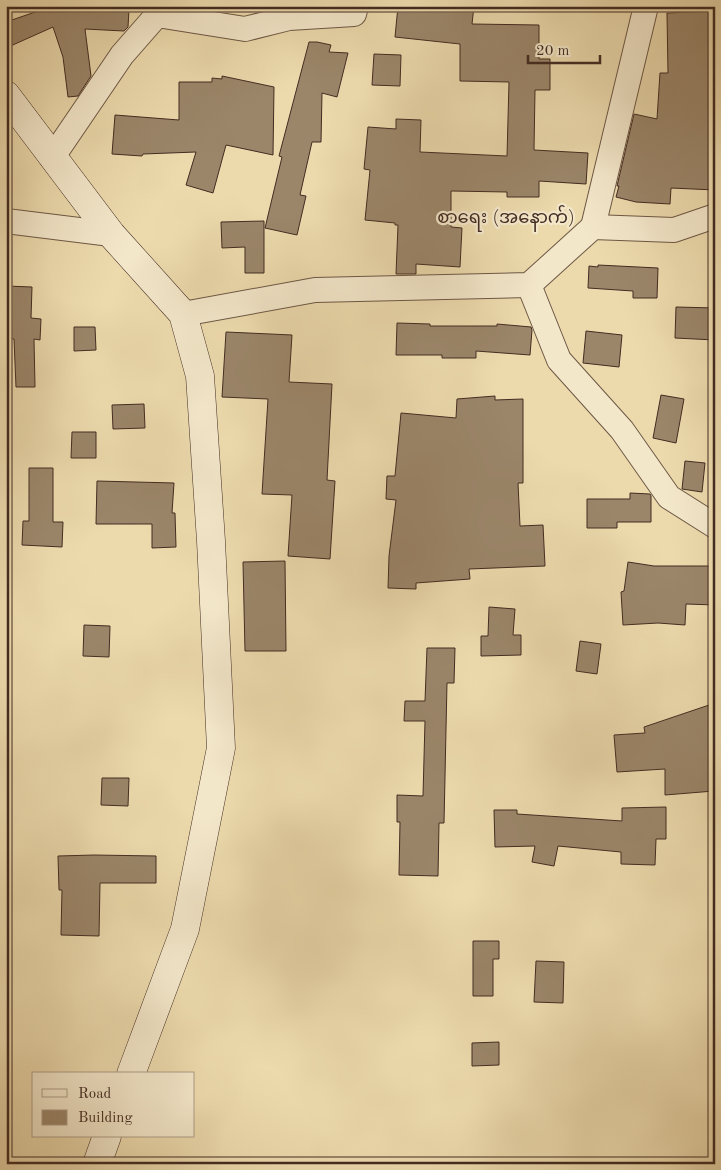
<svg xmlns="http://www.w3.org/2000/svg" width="721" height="1170" viewBox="0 0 721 1170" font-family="'Old Standard TT','Noto Sans Myanmar',serif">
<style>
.building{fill:#9b866a;stroke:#432c22}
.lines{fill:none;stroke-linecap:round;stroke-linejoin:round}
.street-casing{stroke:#6d5845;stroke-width:26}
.secondary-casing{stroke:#432c22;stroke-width:29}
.street{stroke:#f3e7ca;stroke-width:24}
.secondary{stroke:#f3e7ca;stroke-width:28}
.labels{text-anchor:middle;stroke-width:4.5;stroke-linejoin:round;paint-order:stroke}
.quarter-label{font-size:18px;fill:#432c22;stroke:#f3e7ca}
</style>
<rect width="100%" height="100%" fill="#ecdaad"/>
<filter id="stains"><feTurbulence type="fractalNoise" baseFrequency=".004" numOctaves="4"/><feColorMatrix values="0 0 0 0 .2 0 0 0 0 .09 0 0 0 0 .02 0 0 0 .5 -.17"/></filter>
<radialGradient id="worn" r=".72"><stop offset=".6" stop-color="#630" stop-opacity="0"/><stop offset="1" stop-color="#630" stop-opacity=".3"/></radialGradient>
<g class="building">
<path d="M46 6H98L94 8 129 9 128 27 124 31 85 29 91 76 78 96 68 97 63 57 53 27 6 48V22L47 8Z"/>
<path d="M398 6H426L449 9V6H474L472 24 539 25V59H550V90H535L534 150 588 153 586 184 539 181V197H507V192L451 191V227L462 228 460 267 416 264V274H396L398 225H395V223L365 220 370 170 364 169 368 127 396 129V119L421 120 420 152 507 156 509 82 460 81V44L395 37Z"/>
<path d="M715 11V190L671 188 670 204 636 202 616 197 619 186H617L634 114 657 119 660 73H668L667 13Z"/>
<path d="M309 42H317L331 45 329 52 348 53 337 97 322 93 321 142H312L300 195 306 196 297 235 265 228 282 157 279 156Z"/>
<path d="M374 54 401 55 400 86 372 85Z"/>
<path d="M222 76 274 87 273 155 226 145 213 193 186 185 196 152 143 154 142 156 112 154 115 115 179 120V82H212V78L222 79Z"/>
<path d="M264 221V273H245V247L222 248 221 222Z"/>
<path d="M598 265 658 268 657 298H633V291L588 288 589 266 598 267Z"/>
<path d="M6 286 32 287 31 318 41 319 40 340 34 339 35 387H16L14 339 6 338Z"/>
<path d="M676 307 715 308V340L675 338Z"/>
<path d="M397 323 430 324V326H497V324L531 327 532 330 530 355 476 351V358H442V355H396Z"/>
<path d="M74 327H95L96 350 74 351Z"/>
<path d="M586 331 622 335 619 367 583 363Z"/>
<path d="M226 332 292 335 289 382 332 384 327 480 335 481 330 559 288 556 292 495 262 494 268 399 222 397Z"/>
<path d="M661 395 684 399 676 443 653 438Z"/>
<path d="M495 396V400L523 399V483H518L520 526 543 525 545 566 469 569 470 579 416 583V589L388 588 389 556 396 500 386 499 387 476H395L401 413 456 418 457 399Z"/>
<path d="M144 404 145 428 113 429 112 405Z"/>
<path d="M72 432H96V458H71Z"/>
<path d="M685 461 705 463 702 492 682 489Z"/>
<path d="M29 468H53V522H63L62 547 22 545 23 521H29Z"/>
<path d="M97 481 174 483 172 513H175L176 547 152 548V524H96Z"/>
<path d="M630 493 650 494 651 496V522H617V528H587V499H630Z"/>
<path d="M285 561 286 651H245L243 562Z"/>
<path d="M628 562 654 566H714L715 605 686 604 685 625 658 623 623 625 621 592 624 591Z"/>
<path d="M489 607 515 609 513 635H521V655L481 656V636H488Z"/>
<path d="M84 625 110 626 109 657 83 656Z"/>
<path d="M580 641 601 644 597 674 576 671Z"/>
<path d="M427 648H455L454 683H447L444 823H439L438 876 399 875 400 822H397V795L423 796 425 721H404L405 701H425Z"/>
<path d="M715 703V737H711L714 791 665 795V769L617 772 614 735 645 733 644 727Z"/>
<path d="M102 778H129L128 806 101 805Z"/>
<path d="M666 807V839H656L655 865 621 864V852L558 846 554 866 532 862 535 846 495 847 494 810H517V814L622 821V808Z"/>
<path d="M94 855 156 856V883H100L99 936 61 935 62 890H59L58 856Z"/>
<path d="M473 941H499V959H493V996H473Z"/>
<path d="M536 961 564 962 563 1003 534 1002Z"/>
<path d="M499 1042V1065L472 1066V1043Z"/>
</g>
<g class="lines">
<g class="street-casing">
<g id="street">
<path d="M52 158 122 55 157 15 245 29 289 18 354 14 356 6"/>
<path d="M6 221 111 234"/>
<path d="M593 227 646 6"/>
<path d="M529 285 559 360 622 430 669 497 715 526"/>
<path d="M183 314 315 290 529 285 593 227 674 230 715 216"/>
</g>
</g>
<g class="secondary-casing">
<g id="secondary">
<path d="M6 95 111 234 183 314 200 376 211 541 221 748 185 929 131 1074"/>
<path d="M97 1164 107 1136"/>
</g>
</g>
<use href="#street" class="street"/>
<use href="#secondary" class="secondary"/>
</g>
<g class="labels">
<g class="quarter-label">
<text x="506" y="223">စာရေး (အနောက်)</text>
</g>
</g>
<rect width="721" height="1170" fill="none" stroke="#ecdaad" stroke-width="25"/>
<rect x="8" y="8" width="706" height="1155" fill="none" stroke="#432c22" stroke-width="2.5"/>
<rect x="12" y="12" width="696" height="1145" fill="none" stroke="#432c22"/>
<rect x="32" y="1072" width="162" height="65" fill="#f3e7ca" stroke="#ad9c87"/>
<rect x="42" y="1089" width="25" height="8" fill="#f3e7ca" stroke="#ad9c87"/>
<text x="78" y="1098" font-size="15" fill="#432c22">Road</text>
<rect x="42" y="1110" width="25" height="15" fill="#9b866a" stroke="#ad9c87"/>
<text x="78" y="1122" font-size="15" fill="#432c22">Building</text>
<path d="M528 55v8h72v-8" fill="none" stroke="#432c22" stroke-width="2.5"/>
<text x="536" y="55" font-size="15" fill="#432c22" stroke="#f3e7ca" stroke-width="4" paint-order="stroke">20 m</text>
<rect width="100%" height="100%" filter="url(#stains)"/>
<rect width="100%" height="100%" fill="url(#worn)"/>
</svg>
